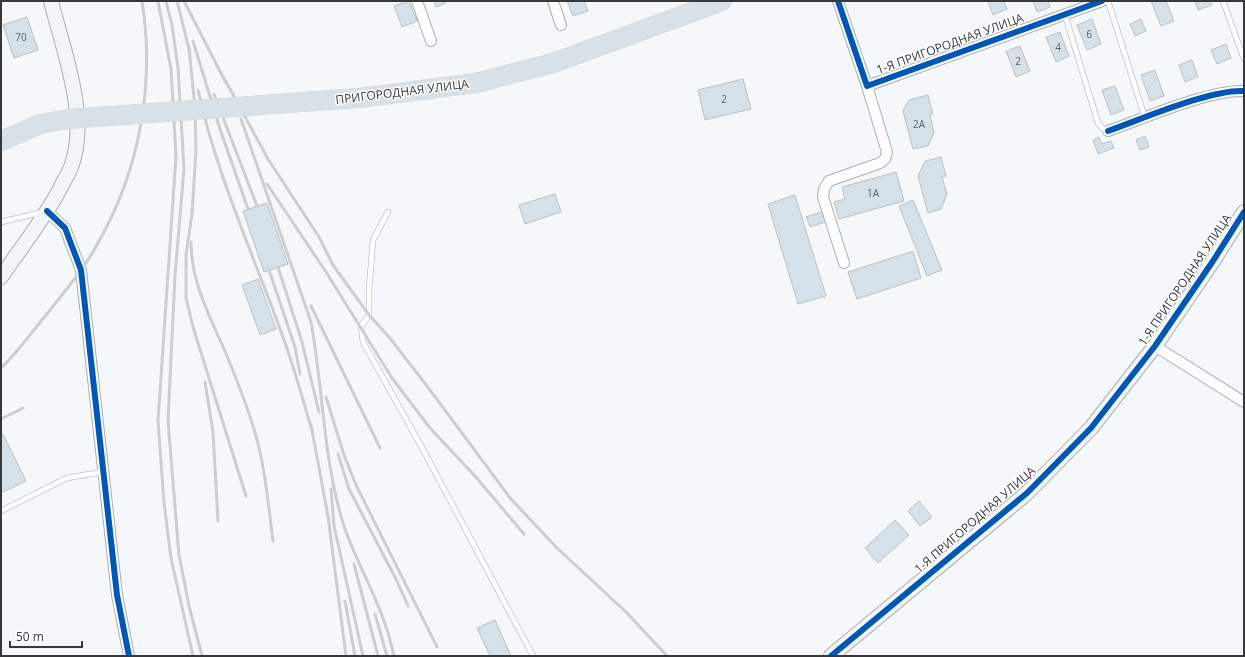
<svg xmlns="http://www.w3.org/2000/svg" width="1245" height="657" viewBox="0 0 1245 657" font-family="'Open Sans',sans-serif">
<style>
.building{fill:#d5e0e8;stroke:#bec1c3}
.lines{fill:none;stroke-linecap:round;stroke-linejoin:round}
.lane-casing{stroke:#acaeb1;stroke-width:6}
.street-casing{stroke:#acaeb1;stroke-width:12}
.secondary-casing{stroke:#acaeb1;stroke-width:16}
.highway-casing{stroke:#d3d5d6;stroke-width:20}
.lane{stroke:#fefefe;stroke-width:5}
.street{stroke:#fefefe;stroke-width:10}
.secondary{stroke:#f2f5f7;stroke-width:14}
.highway{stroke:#d8e1e7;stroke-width:19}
.rail{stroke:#cdcecf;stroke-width:3}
.highway-bridge-casing{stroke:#d3d5d6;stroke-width:20;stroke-linecap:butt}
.highway-bridge{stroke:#d8e1e7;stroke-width:19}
.cycleway-casing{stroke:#fff;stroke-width:8}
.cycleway{stroke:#0057b8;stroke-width:6}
.labels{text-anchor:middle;stroke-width:3;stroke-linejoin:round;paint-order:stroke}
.number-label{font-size:10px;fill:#5e6367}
.street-label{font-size:12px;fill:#36393c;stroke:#fff}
</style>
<rect width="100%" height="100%" fill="#f5f8fb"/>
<g class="building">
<path d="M409 1 417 21 402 27 394 6Z"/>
<path d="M434 1H445L446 3 436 7Z"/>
<path d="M567 1H584L588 11 573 16Z"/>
<path d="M988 1H1004L1007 9 993 15Z"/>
<path d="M1033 1H1048L1050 7 1037 12Z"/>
<path d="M1151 1H1166L1174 21 1161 26Z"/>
<path d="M1195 1H1211L1212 5 1198 10Z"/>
<path d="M27 17 38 50 14 58 3 25Z"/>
<path d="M1092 19 1101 44 1087 50 1077 25Z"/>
<path d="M1141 19 1146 31 1135 36 1130 24Z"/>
<path d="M1060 32 1069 56 1056 62 1046 37Z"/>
<path d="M1226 44 1231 58 1217 64 1211 50Z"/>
<path d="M1020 46 1030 71 1016 77 1006 51Z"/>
<path d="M1192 60 1198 77 1185 82 1179 65Z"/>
<path d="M1155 70 1164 96 1150 101 1141 75Z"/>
<path d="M743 79 751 109 705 120 698 90Z"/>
<path d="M1115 86 1124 110 1111 115 1102 90Z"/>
<path d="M928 95 933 114 930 115 934 133 928 146 913 149 903 111 909 100Z"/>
<path d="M1145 136 1149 147 1140 150 1136 140Z"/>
<path d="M1099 137 1102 144 1111 141 1114 148 1098 154 1093 140Z"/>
<path d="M941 157 946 176 942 177 947 194 941 209 928 213 918 176 925 161Z"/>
<path d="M896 172 904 201 839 219 834 202 845 199 842 187Z"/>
<path d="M555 194 561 212 525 224 519 205Z"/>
<path d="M795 195 826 296 798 304 768 204Z"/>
<path d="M913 200 942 270 927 276 899 206Z"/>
<path d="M267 203 288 264 264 272 243 211Z"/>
<path d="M824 211 828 221 810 227 806 217Z"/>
<path d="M913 251 921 278 857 299 848 272Z"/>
<path d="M258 279 276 329 260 335 242 285Z"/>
<path d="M1 434H3L26 481 1 493Z"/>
<path d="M919 501 932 517 920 526 908 511Z"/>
<path d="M895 520 909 535 878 563 865 548Z"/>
<path d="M495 620 511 656H490L477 628Z"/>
</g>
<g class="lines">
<g class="lane-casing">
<g id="lane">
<path d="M1108 1 1145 118"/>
<path d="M1223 1 1244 59"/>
<path d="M1065 15 1098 123 1102 128 1108 131"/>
<path d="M388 212 373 240 369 290V315L361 326 363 342 426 455 533 656"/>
<path d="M1 222 43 212"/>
<path d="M1 511 67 478 102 472"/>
</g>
</g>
<g class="street-casing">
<g id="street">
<path d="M417 1 431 41"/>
<path d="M553 1 561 25"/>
<path d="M838 1 867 86 1102 1"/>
<path d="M1108 131C1142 119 1211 89 1244 91"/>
<path d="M47 211 65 228 81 270 117 595 129 656"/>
<path d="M844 263 823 197 824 189 829 181 880 163 885 159 887 152 867 86"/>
<path d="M1155 346 1244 402"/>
</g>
</g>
<g class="secondary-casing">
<g id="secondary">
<path d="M1 277C21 248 43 220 60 189 63 182 68 175 71 167 90 118 63 50 51 1"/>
<path d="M831 656 1027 493 1091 428 1155 346 1213 261 1244 212"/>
</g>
</g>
<g class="highway-casing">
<g id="highway">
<path d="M359 98 476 83 553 63 722 1"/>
<path d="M1 141 40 124 68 119"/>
</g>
</g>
<use href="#lane" class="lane"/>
<use href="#street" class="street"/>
<use href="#secondary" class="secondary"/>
<use href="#highway" class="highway"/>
<g class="rail">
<path d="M158 1 171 69 176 156 158 421 164 503 171 558 193 656"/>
<path d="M166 1 172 25 178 68 184 169 175 276 168 421 179 555 189 606 202 656"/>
<path d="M177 1 190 53"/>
<path d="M184 1 226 83"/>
<path d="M193 41 220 129 248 209"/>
<path d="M189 48 195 108 196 151 192 214 186 255V298L193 327 246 496"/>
<path d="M224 78 268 159 319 237 333 265 369 315 389 337 427 386 511 499 557 548 627 613 667 656"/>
<path d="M198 90C217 177 255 258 284 340 295 370 303 400 312 431"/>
<path d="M214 94 257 206"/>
<path d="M241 119 311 322C323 388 323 455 342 520 353 556 373 588 385 624 389 634 391 645 394 656"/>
<path d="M267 184 326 272 392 378 430 428 474 475 524 534"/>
<path d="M191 242C191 281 209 315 224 349 235 375 245 400 253 426 265 463 268 503 273 541"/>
<path d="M278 267 302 342 319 412"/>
<path d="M269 270 295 347 300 374"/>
<path d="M311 306 380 448"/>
<path d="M1 368C18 352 31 333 46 315 65 291 85 268 99 241 140 169 155 83 142 1"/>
<path d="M205 382 213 432 218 521"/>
<path d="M326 397 344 455 356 485 437 647"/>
<path d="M1 419 23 408"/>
<path d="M311 425 328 516 346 656"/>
<path d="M338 454 349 489 397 581 408 606"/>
<path d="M331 489 334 526 363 656"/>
<path d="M354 564 378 656"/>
<path d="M345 601 355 656"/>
<path d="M375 614 387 656"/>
</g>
<g class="highway-bridge-casing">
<path id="highway-bridge" d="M68 119 359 98"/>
</g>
<use href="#highway-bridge" class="highway-bridge"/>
<g class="cycleway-casing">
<g id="cycleway">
<path d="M838 1 867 86 1102 1"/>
<path d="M1108 131C1142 119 1211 89 1244 91"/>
<path d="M47 211 65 228 81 270 117 595 129 656"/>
<path d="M831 656 1027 493 1091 428 1155 346 1213 261 1244 212"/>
</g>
</g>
<use href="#cycleway" class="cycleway"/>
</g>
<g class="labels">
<g class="number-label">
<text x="1089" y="38">6</text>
<text x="21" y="41">70</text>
<text x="1058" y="51">4</text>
<text x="1018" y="65">2</text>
<text x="724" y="103">2</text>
<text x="919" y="128">2А</text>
<text x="873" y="197">1А</text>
</g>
<g class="street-label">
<text transform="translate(950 44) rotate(-20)" y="4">1-Я ПРИГОРОДНАЯ УЛИЦА</text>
<text transform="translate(402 92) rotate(-7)" y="4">ПРИГОРОДНАЯ УЛИЦА</text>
<text transform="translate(1185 280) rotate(-56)" y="4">1-Я ПРИГОРОДНАЯ УЛИЦА</text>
<text transform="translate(975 520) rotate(-41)" y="4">1-Я ПРИГОРОДНАЯ УЛИЦА</text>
</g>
</g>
<rect width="1245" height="657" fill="none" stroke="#36393c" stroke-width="4"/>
<path d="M10 641v6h72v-6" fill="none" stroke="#36393c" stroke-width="2"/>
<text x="16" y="641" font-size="12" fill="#36393c" stroke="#ffffff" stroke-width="3" paint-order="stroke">50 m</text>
</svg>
